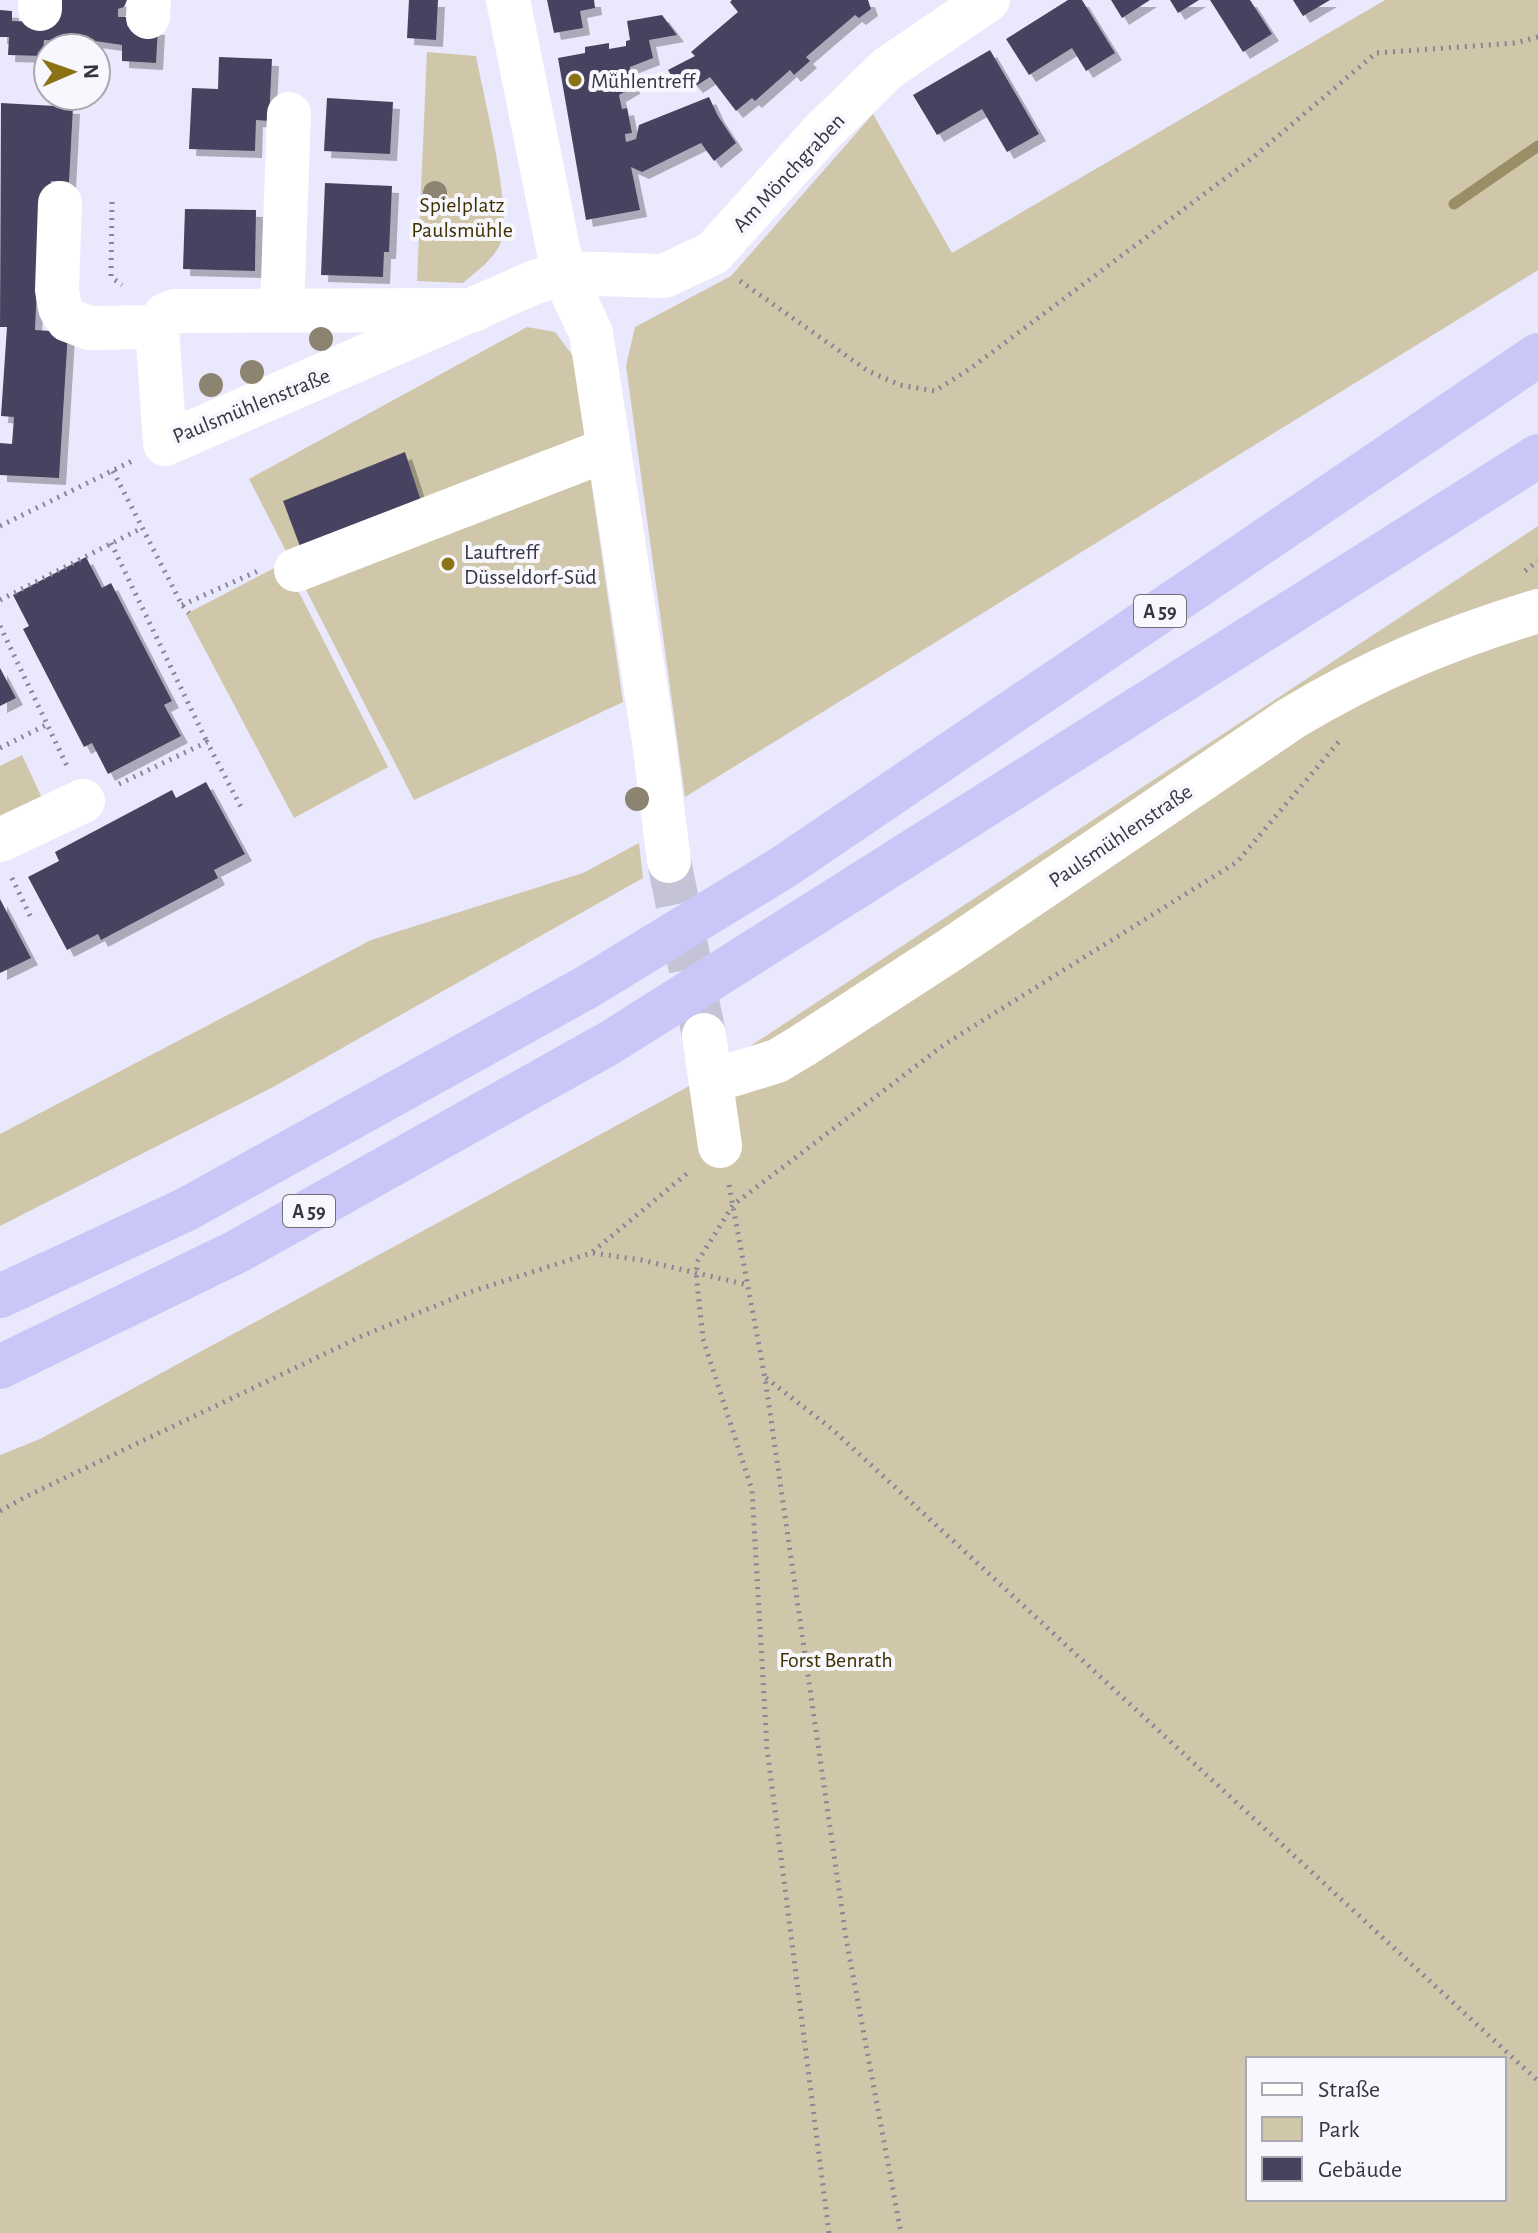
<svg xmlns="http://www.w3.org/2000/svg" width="1538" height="2233" viewBox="0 0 1538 2233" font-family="'Alegreya Sans',sans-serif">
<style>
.green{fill:#d0c7ab;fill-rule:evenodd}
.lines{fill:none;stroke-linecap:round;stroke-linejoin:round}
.stream{stroke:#9a8e67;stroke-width:11}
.building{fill:#46435e;filter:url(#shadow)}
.minor-tunnel{stroke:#c5c4d7;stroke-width:44;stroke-dasharray:44 22;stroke-linecap:butt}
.path{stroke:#878696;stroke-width:5;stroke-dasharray:2 6;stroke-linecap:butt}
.minor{stroke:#fff;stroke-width:44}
.highway{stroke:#cac6f7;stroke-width:44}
.tree{fill:#8c8471}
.poi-dot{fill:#8b7215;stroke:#f7f7fd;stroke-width:3}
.labels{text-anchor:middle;stroke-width:8;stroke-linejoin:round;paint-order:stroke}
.shield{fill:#f7f7fd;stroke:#706f7a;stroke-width:2}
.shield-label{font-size:20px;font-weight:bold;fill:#363542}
.poi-label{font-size:22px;fill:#363542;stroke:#f7f7fd;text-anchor:start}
.street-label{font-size:22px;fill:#363542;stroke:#f7f7fd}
.park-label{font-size:22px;fill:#403200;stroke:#f7f7fd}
</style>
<defs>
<filter id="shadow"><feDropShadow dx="7" dy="7" stdDeviation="0" flood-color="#0004"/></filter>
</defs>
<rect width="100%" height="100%" fill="#e9e8fc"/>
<g class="green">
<path d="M1385 0H1538V270L685 797 626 366 635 327 731 276 873 114 952 253Z"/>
<path d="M427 52 476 56C483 94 513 210 501 242 494 259 477 271 463 283L417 281Z"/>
<path d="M527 327 555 332 573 356 623 702 414 800 249 479Z"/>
<path d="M1538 526V2233H0V1455L40 1439 693 1084ZM1248 2059H1504V2199H1248Z"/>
<path d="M284 563 388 767 294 818 186 614Z"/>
<path d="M22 755 42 798 0 818V766Z"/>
<path d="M639 843 643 878 275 1086 0 1226V1134L371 940 583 873Z"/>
</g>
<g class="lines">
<path class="stream" d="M1454 204 1538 146"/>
</g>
<g class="building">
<path d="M46 0H127L124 7 118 9V17H128L127 26 158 28 156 63 122 61V45L81 39V42L44 40 43 56 8 55 9 37H0V10L12 11V21L45 22Z"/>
<path d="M409 0H438L436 40 407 38Z"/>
<path d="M547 0H594L595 8 580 11 583 28 554 33Z"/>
<path d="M732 0H868L871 9 859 18 855 15 806 57 810 61 794 75 790 70 755 101 752 98 736 111 710 77 696 86 689 78 676 84 668 70 695 56 691 52 738 12 730 2Z"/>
<path d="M1068 0H1082L1115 53 1086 71 1072 48 1029 75 1006 39Z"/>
<path d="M1111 0H1150L1122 18Z"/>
<path d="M1170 0H1199L1178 13Z"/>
<path d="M1210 0H1250L1272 34 1243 52Z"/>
<path d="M1293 0H1330L1303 16Z"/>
<path d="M662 15 677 35 649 40 653 58 630 67 633 87 619 95 622 109 627 108 632 133 625 134 626 142 636 139 639 125 709 97 718 116 736 143 714 161 701 143 642 172 631 167 640 210 586 220 558 58 585 53V47L609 43V49L626 46V41L630 40 627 21Z"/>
<path d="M990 50 1039 134 1007 152 982 109 937 135 913 95Z"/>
<path d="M219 57 272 59 269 121 256 120 255 151 189 149 192 88 218 89Z"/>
<path d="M327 98 393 102 390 154 324 151Z"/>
<path d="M1 103 73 107 69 182 51 181 48 244H39L35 330 68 332 59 478 0 475V443L12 444 14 417 1 416 7 327H0Z"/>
<path d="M325 183 392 186 389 252H384L383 277 321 275Z"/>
<path d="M185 209 256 210 255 271 183 269Z"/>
<path d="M405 452 421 501 301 549 283 501Z"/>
<path d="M86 557 102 588 111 583 172 701 164 705 181 736 108 774 92 743 84 747 23 629 29 626 13 595Z"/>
<path d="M0 668 16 698 0 706Z"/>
<path d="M206 782 245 854 214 870 218 878 101 940 98 934 67 950 28 877 59 861 55 852 172 790 176 798Z"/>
<path d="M0 899 31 958 0 973Z"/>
</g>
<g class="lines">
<path class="minor-tunnel" d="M669 861 704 1035"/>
<g class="path">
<path d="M112 202 111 277 122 285"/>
<path d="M740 281 868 371 900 385 935 391 971 368 1251 159 1376 53 1515 43 1538 37"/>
<path d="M113 471 182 605 189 613"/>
<path d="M0 526 132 461"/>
<path d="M111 543 207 742"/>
<path d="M1525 571 1538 561"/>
<path d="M0 600 142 528"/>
<path d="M182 605 258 571"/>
<path d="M0 626 67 766"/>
<path d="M0 748 48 724"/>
<path d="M119 784 207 742 243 811"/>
<path d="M12 878 32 920"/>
<path d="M729 1185 765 1378 846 1938 901 2233"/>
<path d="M593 1253 641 1260 748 1285"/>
<path d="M766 1378 832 1429 1538 2081"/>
<path d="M0 1511 27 1496 362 1336 467 1293 591 1253 690 1171"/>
<path d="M829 2233 767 1748 752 1490 703 1339 696 1273 698 1261 733 1205 945 1044 1237 862 1342 738"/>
</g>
<g class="minor">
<path d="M508 0 563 273 591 333 654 742 669 861"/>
<path d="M40 9V0"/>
<path d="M148 17 149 0"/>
<path d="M60 203 57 290 60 308 68 320 89 328 157 327"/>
<path d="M282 309 289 114"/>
<path d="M474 310 175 311 165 315 157 327 165 444 535 282 563 273 664 276 713 253 823 131 888 68 988 0"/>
<path d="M296 570 609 449"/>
<path d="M0 840 83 801"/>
<path d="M704 1035 720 1146"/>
<path d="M712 1081 777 1061 802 1046 950 950 1292 718C1372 670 1448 638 1538 611"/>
</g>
<g class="highway">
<path d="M0 1296 187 1209 587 987 782 868 1538 355"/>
<path d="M0 1367 236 1252 611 1042 1538 456"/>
</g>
</g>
<g class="tree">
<circle cx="435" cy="193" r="12"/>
<circle cx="321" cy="339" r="12"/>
<circle cx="252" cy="372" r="12"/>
<circle cx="211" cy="385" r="12"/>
<circle cx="637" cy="799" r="12"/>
</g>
<g class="poi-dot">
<circle cx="575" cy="80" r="8"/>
<circle cx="448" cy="564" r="8"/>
</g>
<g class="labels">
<g class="shield">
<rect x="1134" y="595" width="52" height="32" rx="6"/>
<rect x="283" y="1195" width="52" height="32" rx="6"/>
</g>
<g class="shield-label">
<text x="1160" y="618">A 59</text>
<text x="309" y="1218">A 59</text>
</g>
<g class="poi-label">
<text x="591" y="88">Mühlentreff</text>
<text x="464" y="559">Lauftreff<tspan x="464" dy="25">Düsseldorf-Süd</tspan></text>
</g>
<g class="street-label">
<text transform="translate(788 172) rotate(-47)" y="8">Am Mönchgraben</text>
<text transform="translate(251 405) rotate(-22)" y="8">Paulsmühlenstraße</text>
<text transform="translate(1120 835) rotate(-34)" y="8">Paulsmühlenstraße</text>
</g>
<g class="park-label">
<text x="462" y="212">Spielplatz<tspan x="462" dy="25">Paulsmühle</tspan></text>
<text x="836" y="1667">Forst Benrath</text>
</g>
</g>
<rect x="1246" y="2057" width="260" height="144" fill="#f7f7fd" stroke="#aaa9b2" stroke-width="2"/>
<rect x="1262" y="2083" width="40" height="12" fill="#ffffff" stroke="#aaa9b2" stroke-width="2"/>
<text x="1318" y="2097" font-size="24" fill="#363542">Straße</text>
<rect x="1262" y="2117" width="40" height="24" fill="#d0c7ab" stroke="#aaa9b2" stroke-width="2"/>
<text x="1318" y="2137" font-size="24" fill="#363542">Park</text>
<rect x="1262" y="2157" width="40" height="24" fill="#46435e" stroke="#aaa9b2" stroke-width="2"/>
<text x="1318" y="2177" font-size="24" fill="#363542">Gebäude</text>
<g transform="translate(72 72) rotate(88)"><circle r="38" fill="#f7f7fd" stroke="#aaa9b2" stroke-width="2"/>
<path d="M0-6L14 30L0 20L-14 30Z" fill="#8b7215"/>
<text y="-12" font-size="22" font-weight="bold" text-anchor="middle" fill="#363542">N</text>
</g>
</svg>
